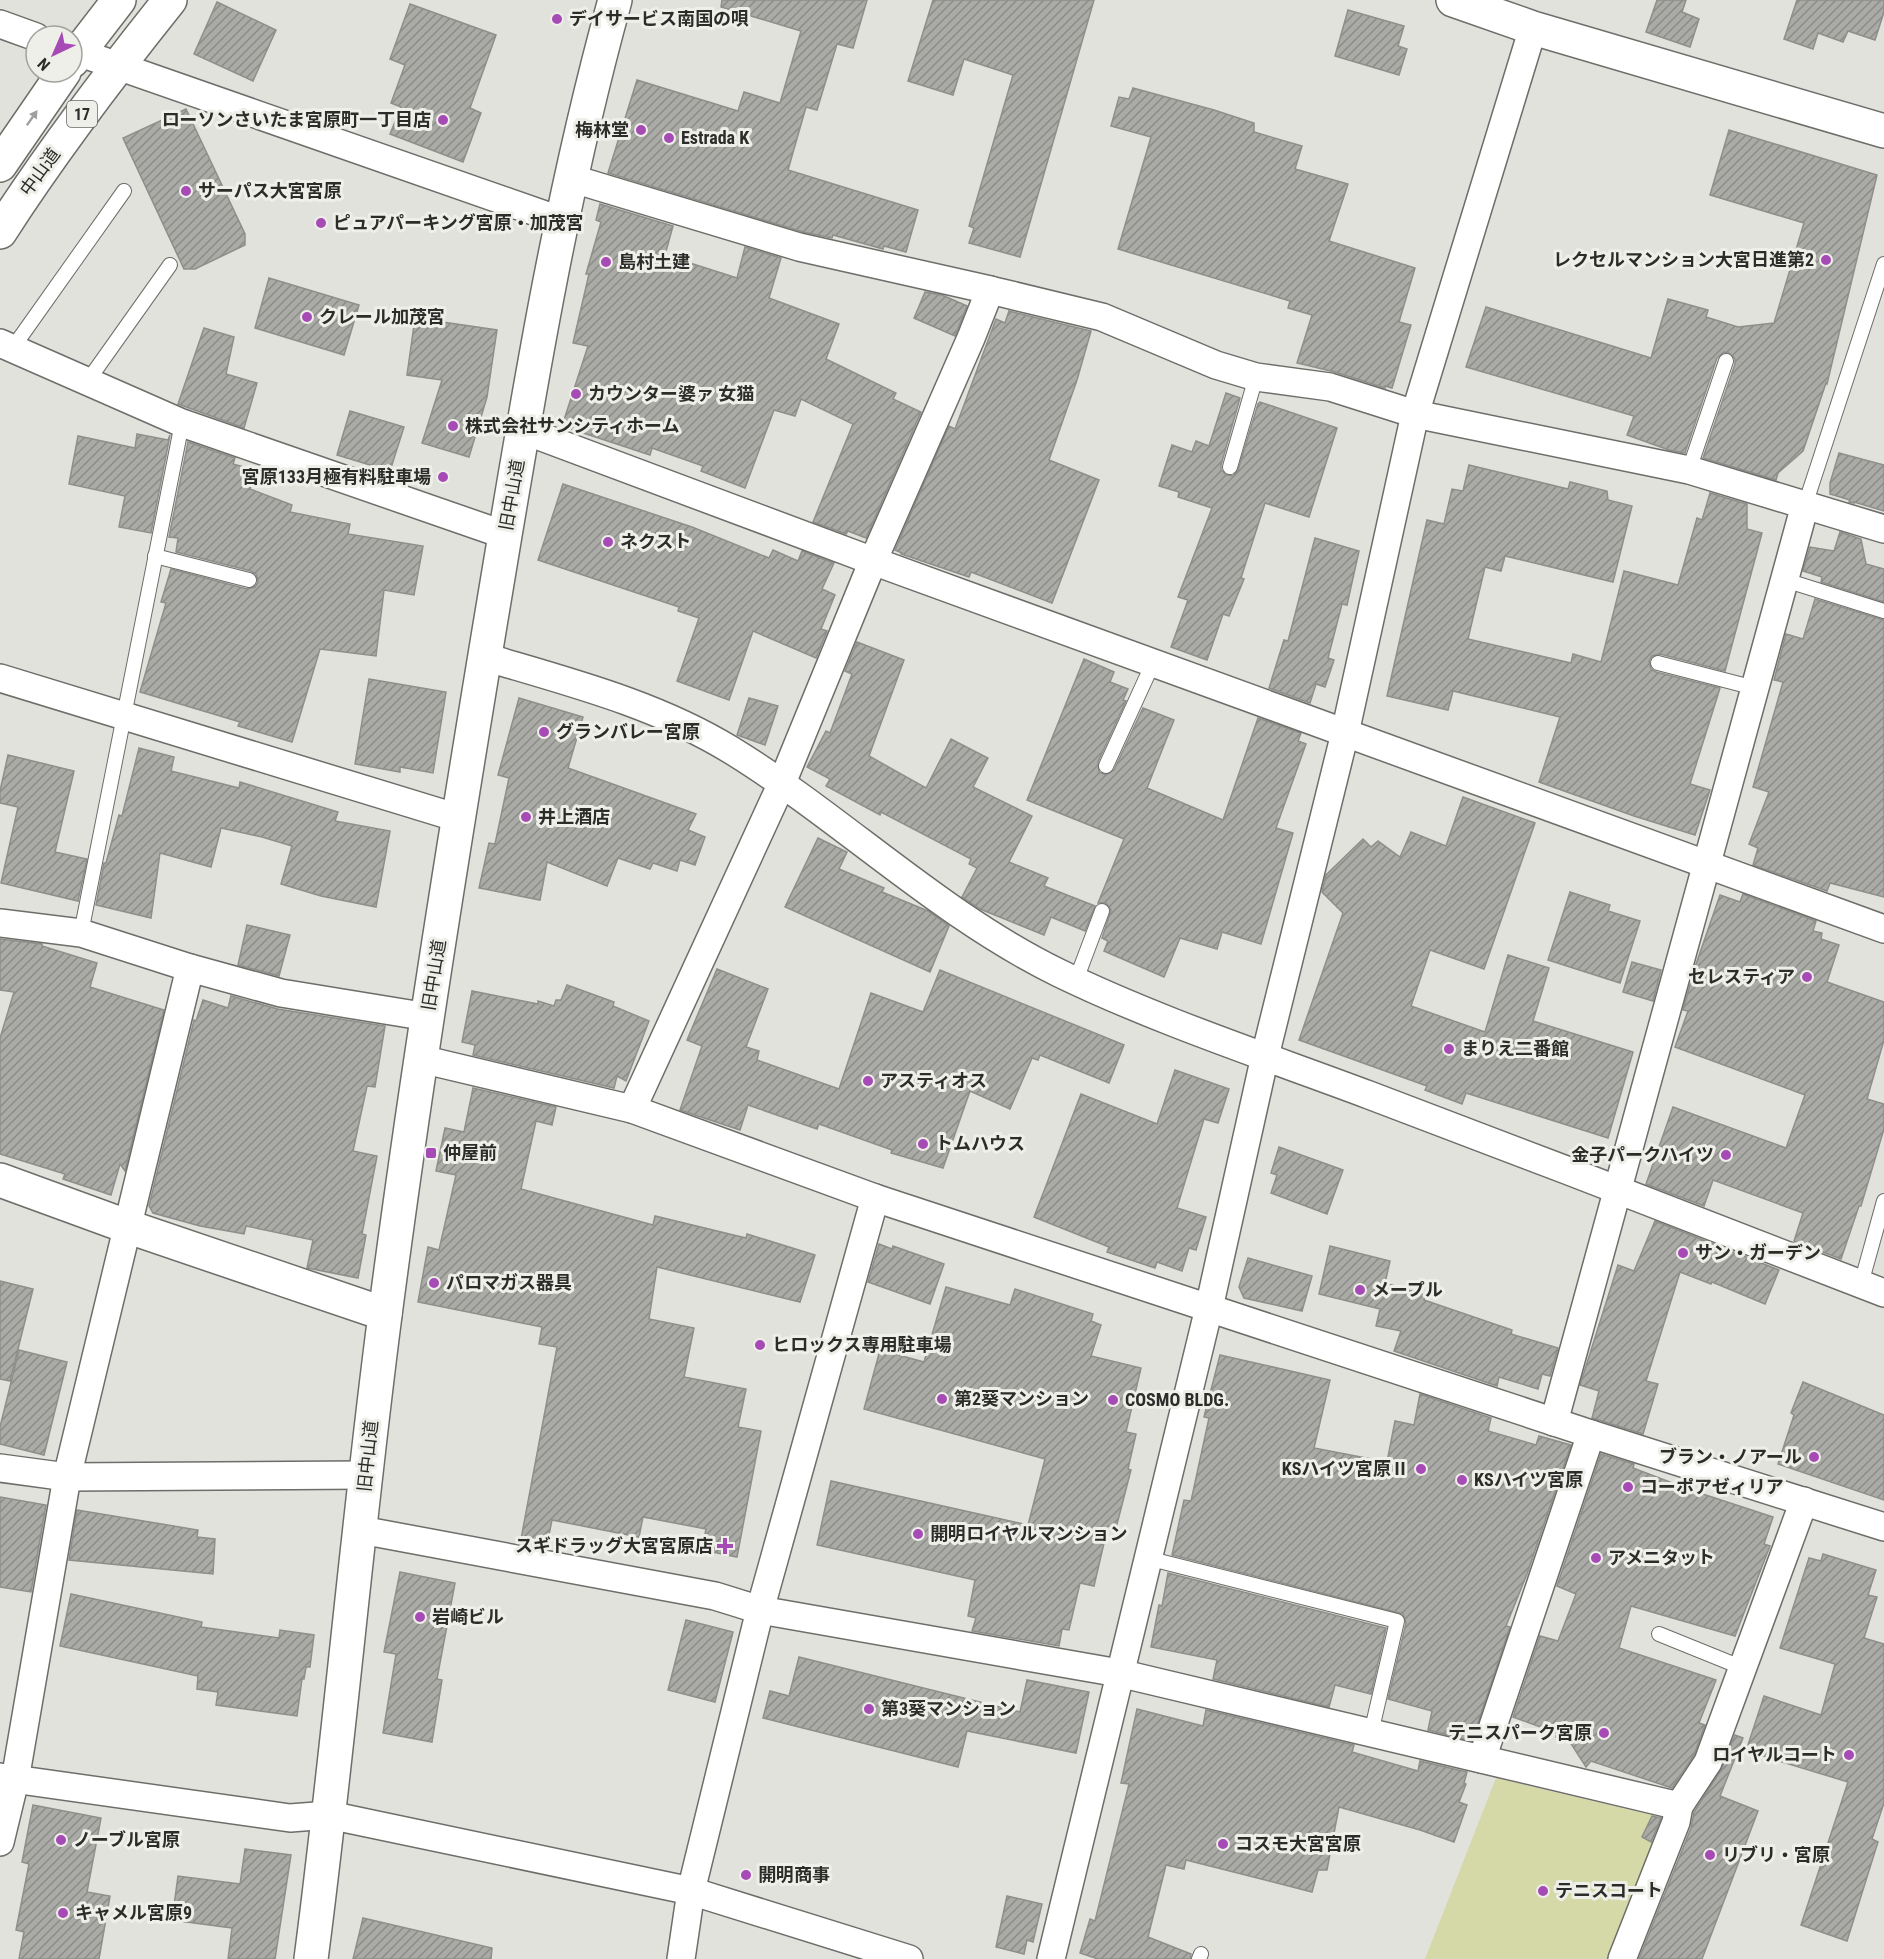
<svg xmlns="http://www.w3.org/2000/svg" width="1884" height="1959" viewBox="0 0 1884 1959" font-family="'Roboto Condensed','Noto Sans JP',sans-serif">
<style>
.pitch{fill:#d4d9a7}
.building{fill:url(#building-hatch);stroke:#8e8f8a;stroke-width:1.5}
.lines{fill:none;stroke-linecap:round;stroke-linejoin:round}
.lane-casing{stroke:#6d6d69;stroke-width:16}
.street-casing{stroke:#6d6d69;stroke-width:30}
.secondary-casing{stroke:#6d6d69;stroke-width:36}
.highway-casing{stroke:#6d6d69;stroke-width:36}
.lane{stroke:#fff;stroke-width:14}
.street{stroke:#fff;stroke-width:27}
.secondary{stroke:#fff;stroke-width:33}
.highway{stroke:#fff;stroke-width:33}
.oneway{fill:#a0a09f}
.poi-dot{fill:#a64ab5;stroke:#efefea;stroke-width:2}
.labels{text-anchor:middle;stroke-width:6;stroke-linejoin:round;paint-order:stroke}
.shield{fill:#efefea;stroke:#666664;stroke-width:1.5}
.shield-label{font-size:16px;font-weight:bold;fill:#2c2c2a}
.poi-label{font-size:18px;font-weight:bold;fill:#2c2c2a;stroke:#efefea;text-anchor:start}
.street-label{font-size:18px;fill:#2c2c2a;stroke:#efefea}
</style>
<defs>
<pattern id="building-hatch" width="6" height="6" patternUnits="userSpaceOnUse" patternTransform="scale(1.5)"><rect width="6" height="6" fill="#aaaaa6"/><path d="M-1 1l2-2M0 6l6-6M5 7l2-2" fill="none" stroke="#8b8b87"/></pattern>
</defs>
<rect width="100%" height="100%" fill="#e2e2dd"/>
<path class="pitch" d="M1496 1778 1656 1816 1661 1824 1608 1959H1425Z"/>
<g class="building">
<path d="M722 0H867L853 48 837 44 817 110 806 107 788 170 918 210 906 252 884 246 883 249 833 235 832 238 803 232 608 173 637 80 738 111 744 92 780 103 801 31 721 7Z"/>
<path d="M933 0H1094L1020 257 969 243 974 228 969 226 1013 75 964 59 953 95 908 81Z"/>
<path d="M1657 0H1686L1682 12 1699 19 1690 47 1646 32Z"/>
<path d="M1797 0H1884V12L1875 40 1848 31 1843 42 1818 33 1813 49 1784 39Z"/>
<path d="M217 2 276 30 253 81 194 54Z"/>
<path d="M410 4 496 35 470 108 481 113 463 162 390 134 401 107 391 103 405 65 390 59Z"/>
<path d="M1348 10 1404 26 1398 46 1407 49 1399 75 1335 56Z"/>
<path d="M1133 88 1214 110 1254 123V132L1302 146 1295 169 1348 184 1329 241 1415 268 1399 322 1411 325 1392 388 1385 386V388L1335 372 1297 363 1312 315 1288 308 1290 301 1118 249 1151 137 1111 126 1119 97 1129 99Z"/>
<path d="M186 109 245 234V245L195 269H184L123 138Z"/>
<path d="M1729 130 1877 175 1827 384 1826 383 1803 451 1778 473 1776 480 1703 458 1735 364V359L1729 353 1724 352 1717 358 1685 453 1669 450 1627 435 1634 416 1466 367 1486 307 1651 358 1668 299 1708 310 1706 317 1738 327 1774 323 1804 223 1710 195Z"/>
<path d="M600 204 673 226 665 255 737 278 745 247 781 258 769 298 839 324 826 359 896 393 893 399 921 412 866 538 848 531 846 534 813 522 853 424 801 399 795 416 774 410 745 488 701 471 703 466 652 448 650 455 562 426 588 346 573 343 589 274H586L601 222 596 220Z"/>
<path d="M269 278 359 305 344 355 255 328Z"/>
<path d="M925 292 942 295 967 306 955 336 914 318Z"/>
<path d="M1009 311 1091 331 1077 380 1049 460 1099 480 1052 603 971 572 969 577 901 554 902 553 895 550 949 426 955 429 996 319 1005 323Z"/>
<path d="M415 318 497 330 487 397 469 457 422 443 442 380 407 375Z"/>
<path d="M204 328 234 337 226 374 257 383 244 428 178 404Z"/>
<path d="M1226 393 1240 398 1221 465V470L1227 475 1233 476 1238 470 1258 404 1260 402 1337 428 1309 517 1265 503 1241 578 1244 579 1229 616 1223 614 1207 660 1171 647 1188 600 1178 597 1212 508 1178 497 1179 492 1159 486 1172 445 1192 452 1196 441 1209 446Z"/>
<path d="M350 411 404 427 390 471 337 455Z"/>
<path d="M137 434 168 440 170 435 151 533 119 527 125 496 69 484 78 436 135 448Z"/>
<path d="M188 442 235 458 233 464 255 470 250 489 292 505 290 512 350 524 348 534 423 546 414 595 384 590 376 656 320 649 292 742 238 726 240 722 140 692 166 603 161 602 171 569 247 589 255 587 258 582 256 574 251 571 176 552 178 538 169 537Z"/>
<path d="M1839 453 1884 465V511L1854 502V503L1849 502 1850 500 1830 494V483Z"/>
<path d="M1469 465 1568 489 1570 482 1607 491 1608 500 1632 506 1613 582 1505 556 1501 571 1485 567 1468 639 1571 663 1573 654 1601 662 1624 571 1678 585 1697 518 1702 520 1710 493 1747 504V529L1762 533 1725 671 1660 654 1652 656 1649 661 1651 669 1656 672 1720 688 1690 784 1710 790 1695 835 1634 816 1539 782 1560 717 1453 691 1448 710 1387 696 1427 520 1444 524 1452 489 1463 491Z"/>
<path d="M563 484 692 527 769 558 773 550 798 561 802 551 834 563 822 589 835 595 821 629 827 631 816 658 753 631 729 700 677 681 699 618 678 611 679 607 538 560Z"/>
<path d="M1840 532 1861 539 1866 564 1884 569V602L1821 582 1822 577 1803 571 1810 547 1834 551Z"/>
<path d="M1315 538 1359 551 1347 605 1342 604 1328 658 1334 660 1325 687 1316 684 1310 703 1269 688 1284 640 1288 641Z"/>
<path d="M1815 599 1884 620V897L1830 883 1827 891 1753 865 1758 848 1749 844 1769 792 1753 787 1783 682 1774 680 1786 634 1803 639Z"/>
<path d="M857 642 904 660 869 756 926 788 951 739 988 758 973 787 1032 816 1009 862 1048 878 1044 886 1095 906 1085 931 1051 917 1044 935 980 909 962 897 977 868 969 864 971 859 881 812 880 815 826 786 830 779 807 767 826 731 830 733 852 674 845 671Z"/>
<path d="M1084 659 1114 672 1110 682 1128 689 1123 700 1126 701 1098 762 1099 772 1106 775 1114 770 1143 708 1174 720 1147 788 1223 820 1258 718 1301 733 1298 741 1306 744 1276 828 1293 833 1261 944 1222 932 1217 949 1180 938 1164 977 1104 951 1108 941 1102 938 1111 910 1106 903H1098L1124 839 1027 800Z"/>
<path d="M369 679 446 692 433 773 400 767V772L355 764Z"/>
<path d="M519 698 583 717 568 768 696 814 688 830 705 837 695 865 680 860 677 871 653 863 650 869 618 858 607 886 547 862 540 900 479 888 489 843 495 844 509 778 498 775Z"/>
<path d="M749 698 778 706 765 745 737 735Z"/>
<path d="M139 748 174 757 171 771 239 788 240 782 338 812 335 821 390 831 376 907 321 896 281 884 292 846 262 837 221 828 211 867 160 853 151 918 96 905 104 863H106L119 815 122 816Z"/>
<path d="M8 755 74 771 55 852 87 859 78 901 1 883 18 807 0 803V791Z"/>
<path d="M1463 797 1535 823 1484 969 1430 950 1411 1006 1485 1032 1508 955 1549 968 1533 1021 1633 1052 1608 1138 1466 1093 1462 1104 1425 1090 1427 1086 1299 1040 1343 913 1322 892 1326 875 1363 839 1371 847 1378 841 1400 857 1411 832 1446 846Z"/>
<path d="M818 838 847 852 839 869 884 888 882 892 928 911 949 926 930 972 785 907Z"/>
<path d="M1570 892 1610 905 1608 911 1640 921 1620 983 1548 960Z"/>
<path d="M1743 894 1816 921 1813 931 1822 933 1821 939 1839 945 1827 982 1884 1002V1040L1867 1099 1884 1104V1129L1861 1206H1859L1841 1259 1794 1241 1803 1213 1713 1180 1704 1206 1646 1184 1673 1107 1786 1148 1805 1095 1675 1047 1688 1011 1683 1010 1695 967 1720 895 1740 902Z"/>
<path d="M247 925 290 935 279 976 238 965Z"/>
<path d="M0 939 42 944V946L97 963 90 987 164 1010 125 1171 120 1164 111 1195 63 1179 65 1174 0 1154V1038L14 992 0 990Z"/>
<path d="M1632 962 1661 970 1653 1001 1623 992Z"/>
<path d="M717 969 768 989 746 1047 759 1051 757 1060 839 1089 871 993 923 1012 940 970 1124 1045 1109 1083 1040 1055 1038 1060 1032 1058 1010 1109 970 1091 943 1168 891 1153 892 1150 819 1124 817 1129 748 1105 740 1130 680 1110 702 1046 687 1040Z"/>
<path d="M567 985 614 1002 613 1006 649 1021 626 1081 617 1076 614 1088 473 1055 475 1045 462 1042 472 991 538 1004V1001L554 1006 556 1000H561Z"/>
<path d="M231 996 278 1009 385 1026 375 1087 367 1086 353 1151 377 1156 362 1234 366 1235 358 1278 307 1268 313 1240 246 1226 244 1234 200 1226 153 1213 149 1206 194 1020 196 1021 203 1000 228 1008Z"/>
<path d="M1175 1070 1229 1089 1218 1123 1204 1119 1177 1208 1206 1217 1196 1250 1189 1248 1182 1271 1157 1262 1155 1268 1107 1252 1109 1247 1034 1217 1081 1094 1157 1124Z"/>
<path d="M473 1088 556 1107 552 1125 536 1121 521 1189 653 1225 655 1216 746 1238 747 1234 815 1255 800 1302 657 1267 649 1319 694 1328 684 1377 746 1389 738 1427 761 1431 737 1557 702 1550 706 1529 643 1517 639 1537 552 1520 547 1545 521 1539 557 1347 539 1344 542 1327 418 1302 428 1247 439 1250 456 1175 436 1171 445 1128 464 1132Z"/>
<path d="M1279 1147 1343 1170 1327 1214 1271 1193 1277 1175 1271 1173Z"/>
<path d="M1655 1221 1779 1270 1765 1304 1712 1282 1711 1284 1680 1272 1646 1381 1658 1384 1643 1434 1592 1418 1599 1391 1580 1385 1618 1265 1634 1271Z"/>
<path d="M879 1244 892 1249 893 1246 944 1264 930 1304 868 1282Z"/>
<path d="M1330 1246 1390 1261 1385 1283 1425 1295 1424 1300 1512 1330 1511 1334 1558 1348 1550 1376 1542 1374 1538 1389 1499 1377 1497 1386 1394 1351 1401 1331 1376 1326 1380 1309 1319 1294Z"/>
<path d="M1248 1258 1312 1276 1302 1311 1244 1298 1239 1287Z"/>
<path d="M0 1281 33 1289 10 1381 0 1379Z"/>
<path d="M946 1287 1010 1305 1015 1289 1093 1314 1091 1321 1101 1325 1091 1356 1141 1368 1126 1432 1136 1434 1128 1469 1131 1470 1116 1528 1108 1526 1094 1586 1080 1583 1069 1630 1062 1629 1059 1646 972 1631 976 1618 968 1616 975 1580 817 1545 831 1481 1028 1525 1045 1459 864 1409 880 1350 924 1362Z"/>
<path d="M19 1350 67 1362 44 1455 0 1444V1427Z"/>
<path d="M1220 1355 1330 1380 1314 1448 1387 1462 1395 1421 1414 1425 1420 1394 1491 1418 1488 1431 1536 1445 1539 1436 1571 1445 1527 1574 1506 1626 1510 1627 1472 1741 1428 1730 1432 1711 1388 1699 1406 1623 1403 1614 1172 1555 1184 1500 1191 1501 1209 1418 1204 1417Z"/>
<path d="M1803 1382 1884 1415V1500L1778 1464 1794 1415 1791 1413Z"/>
<path d="M1601 1454 1634 1464 1633 1468 1670 1482 1669 1483 1773 1517 1764 1544 1770 1546 1735 1636 1631 1606 1619 1648 1716 1680 1699 1723 1705 1725 1694 1755 1672 1788 1591 1761 1586 1767 1570 1742 1556 1737 1557 1733 1513 1717 1540 1636 1558 1641 1576 1594 1557 1586Z"/>
<path d="M0 1497 46 1505 31 1592 0 1587Z"/>
<path d="M77 1510 198 1530 197 1537 215 1539 213 1574 69 1560Z"/>
<path d="M1823 1554 1876 1570 1868 1595 1877 1597 1864 1638 1884 1644V1803L1872 1839 1878 1842 1847 1941 1801 1925 1848 1782 1746 1751 1764 1696 1821 1715 1835 1664 1780 1648 1809 1558 1821 1561Z"/>
<path d="M400 1572 455 1583 437 1679 442 1680 432 1742 383 1733 396 1654 384 1652Z"/>
<path d="M1168 1573 1386 1628 1371 1694 1335 1685 1329 1707 1213 1679 1217 1660 1151 1647 1159 1605 1162 1606Z"/>
<path d="M71 1594 202 1622 201 1627 279 1638 280 1630 314 1635 310 1667H306L304 1679H302L297 1716 216 1705 218 1692 197 1689 198 1676 60 1646Z"/>
<path d="M686 1620 733 1632 715 1702 668 1690Z"/>
<path d="M799 1657 1020 1712 1027 1680 1089 1692 1076 1753 967 1731 958 1767 763 1718 770 1691 789 1696Z"/>
<path d="M1137 1709 1203 1726 1206 1710 1354 1745 1352 1752 1418 1771 1420 1761 1467 1772 1464 1783 1466 1784 1459 1802 1467 1805 1454 1842 1420 1830 1339 1807 1327 1870H1318L1312 1892 1186 1860 1184 1869 1166 1865 1148 1937 1191 1954 1190 1959H1098L1080 1953 1090 1919 1095 1921 1129 1784 1121 1783Z"/>
<path d="M1735 1735 1743 1738 1720 1796 1758 1811 1702 1959H1639L1691 1828 1694 1812 1721 1770Z"/>
<path d="M33 1805 101 1818 87 1892 110 1896 99 1959H19L24 1932 16 1930 29 1864 22 1862Z"/>
<path d="M1652 1816 1661 1818 1651 1842 1642 1837Z"/>
<path d="M245 1849 291 1855 275 1959H228L232 1928 172 1920 178 1876 240 1884Z"/>
<path d="M1007 1896 1042 1904 1033 1942 1027 1940 1024 1954 996 1947Z"/>
<path d="M363 1918 492 1948 491 1959H353Z"/>
</g>
<g class="lines">
<g class="lane-casing">
<g id="lane">
<path d="M12 349 124 191"/>
<path d="M87 382 170 265"/>
<path d="M1230 467 1256 377"/>
<path d="M1689 470 1726 361"/>
<path d="M1805 505 1884 264"/>
<path d="M155 556 249 580"/>
<path d="M1785 580 1884 611"/>
<path d="M1658 663 1755 688"/>
<path d="M1106 766 1153 663"/>
<path d="M81 933 182 423"/>
<path d="M1076 980 1102 911"/>
<path d="M1861 1284 1884 1201"/>
<path d="M1147 1558 1397 1621 1371 1733"/>
<path d="M1659 1634 1743 1668"/>
<path d="M1199 1959 1201 1954"/>
</g>
</g>
<g class="street-casing">
<g id="street">
<path d="M0 24 36 37"/>
<path d="M72 50 562 221"/>
<path d="M570 178 799 247 990 290"/>
<path d="M0 343 182 423 505 535"/>
<path d="M523 430 873 561 1884 929"/>
<path d="M485 657C569 682 656 704 731 750 843 819 940 915 1059 973 1158 1021 1265 1056 1369 1095 1541 1160 1713 1226 1884 1293"/>
<path d="M0 678 458 818"/>
<path d="M0 923 81 933 190 968 281 993 428 1017"/>
<path d="M421 1059 632 1109 875 1198 1591 1434 1884 1527"/>
<path d="M632 1109 782 783 873 561 971 338 990 290 1102 317 1216 365 1256 377 1330 387 1415 414 1689 470 1884 529"/>
<path d="M1554 1422 1805 505"/>
<path d="M0 1468 67 1477 365 1475"/>
<path d="M361 1530 715 1596 760 1610 1119 1673 1679 1806"/>
<path d="M1482 1759 1591 1434"/>
<path d="M0 1777 290 1818 329 1815 691 1891 909 1959"/>
<path d="M0 1842 15 1780 67 1477 190 968"/>
<path d="M681 1959 691 1891 760 1610 875 1198"/>
<path d="M1051 1959 1209 1308 1265 1056 1345 733 1415 414 1533 28"/>
<path d="M1622 1959 1676 1822 1679 1806 1708 1762 1804 1501"/>
</g>
</g>
<g class="secondary-casing">
<g id="secondary">
<path d="M1453 0 1533 28 1884 131"/>
<path d="M0 1180 126 1226 385 1314"/>
<path d="M311 1959C339 1745 357 1529 385 1315 415 1085 452 855 490 625 525 416 558 205 615 0"/>
</g>
</g>
<g class="highway-casing">
<g id="highway">
<path d="M72 61 119 0"/>
<path d="M0 165 64 72"/>
<path d="M0 232C52 151 110 75 170 0"/>
</g>
</g>
<use href="#lane" class="lane"/>
<use href="#street" class="street"/>
<use href="#secondary" class="secondary"/>
<use href="#highway" class="highway"/>
</g>
<defs><path id="oneway-solid" d="M-6-.8H1V-3.2L6.5 0L1 3.2V.8H-6Z" transform="scale(1.5)"/></defs>
<use class="oneway" href="#oneway-solid" transform="translate(32 118) rotate(-55)"/>
<g class="poi-dot">
<circle cx="557" cy="19" r="6"/>
<circle cx="443" cy="120" r="6"/>
<circle cx="641" cy="130" r="6"/>
<circle cx="669" cy="138" r="6"/>
<circle cx="186" cy="191" r="6"/>
<circle cx="321" cy="223" r="6"/>
<circle cx="1826" cy="260" r="6"/>
<circle cx="606" cy="262" r="6"/>
<circle cx="307" cy="317" r="6"/>
<circle cx="576" cy="394" r="6"/>
<circle cx="453" cy="426" r="6"/>
<circle cx="443" cy="477" r="6"/>
<circle cx="608" cy="542" r="6"/>
<circle cx="544" cy="732" r="6"/>
<circle cx="526" cy="817" r="6"/>
<circle cx="1807" cy="977" r="6"/>
<circle cx="1449" cy="1049" r="6"/>
<circle cx="868" cy="1081" r="6"/>
<circle cx="923" cy="1144" r="6"/>
<rect x="425" y="1147" width="12" height="12" rx="3"/>
<circle cx="1726" cy="1155" r="6"/>
<circle cx="1683" cy="1253" r="6"/>
<circle cx="434" cy="1283" r="6"/>
<circle cx="1360" cy="1290" r="6"/>
<circle cx="760" cy="1345" r="6"/>
<circle cx="942" cy="1399" r="6"/>
<circle cx="1113" cy="1400" r="6"/>
<circle cx="1814" cy="1457" r="6"/>
<circle cx="1421" cy="1469" r="6"/>
<circle cx="1462" cy="1480" r="6"/>
<circle cx="1628" cy="1487" r="6"/>
<circle cx="918" cy="1534" r="6"/>
<path d="M722 1537h6v6h6v6h-6v6h-6v-6h-6v-6h6z"/>
<circle cx="1596" cy="1558" r="6"/>
<circle cx="420" cy="1617" r="6"/>
<circle cx="869" cy="1709" r="6"/>
<circle cx="1604" cy="1733" r="6"/>
<circle cx="1849" cy="1755" r="6"/>
<circle cx="61" cy="1840" r="6"/>
<circle cx="1223" cy="1844" r="6"/>
<circle cx="1710" cy="1855" r="6"/>
<circle cx="746" cy="1875" r="6"/>
<circle cx="1543" cy="1891" r="6"/>
<circle cx="63" cy="1913" r="6"/>
</g>
<g class="labels">
<rect class="shield" x="67" y="101" width="30" height="26" rx="4.5"/>
<g class="shield-label">
<text x="82" y="120">17</text>
</g>
<g class="poi-label">
<text x="569" y="25">デイサービス南国の唄</text>
<text x="431" y="126" text-anchor="end">ローソンさいたま宮原町一丁目店</text>
<text x="629" y="136" text-anchor="end">梅林堂</text>
<text x="681" y="144">Estrada K</text>
<text x="198" y="197">サーパス大宮宮原</text>
<text x="333" y="229">ピュアパーキング宮原・加茂宮</text>
<text x="1814" y="266" text-anchor="end">レクセルマンション大宮日進第2</text>
<text x="618" y="268">島村土建</text>
<text x="319" y="323">クレール加茂宮</text>
<text x="588" y="400">カウンター婆ァ 女猫</text>
<text x="465" y="432">株式会社サンシティホーム</text>
<text x="431" y="483" text-anchor="end">宮原133月極有料駐車場</text>
<text x="620" y="548">ネクスト</text>
<text x="556" y="738">グランバレー宮原</text>
<text x="538" y="823">井上酒店</text>
<text x="1795" y="983" text-anchor="end">セレスティア</text>
<text x="1461" y="1055">まりえ二番館</text>
<text x="880" y="1087">アスティオス</text>
<text x="935" y="1150">トムハウス</text>
<text x="443" y="1159">仲屋前</text>
<text x="1714" y="1161" text-anchor="end">金子パークハイツ</text>
<text x="1695" y="1259">サン・ガーデン</text>
<text x="446" y="1289">パロマガス器具</text>
<text x="1372" y="1296">メープル</text>
<text x="772" y="1351">ヒロックス専用駐車場</text>
<text x="954" y="1405">第2葵マンション</text>
<text x="1125" y="1406">COSMO BLDG.</text>
<text x="1802" y="1463" text-anchor="end">ブラン・ノアール</text>
<text x="1409" y="1475" text-anchor="end">KSハイツ宮原Ⅱ</text>
<text x="1474" y="1486">KSハイツ宮原</text>
<text x="1640" y="1493">コーポアゼィリア</text>
<text x="930" y="1540">開明ロイヤルマンション</text>
<text x="713" y="1552" text-anchor="end">スギドラッグ大宮宮原店</text>
<text x="1608" y="1564">アメニタット</text>
<text x="432" y="1623">岩崎ビル</text>
<text x="881" y="1715">第3葵マンション</text>
<text x="1592" y="1739" text-anchor="end">テニスパーク宮原</text>
<text x="1837" y="1761" text-anchor="end">ロイヤルコート</text>
<text x="73" y="1846">ノーブル宮原</text>
<text x="1235" y="1850">コスモ大宮宮原</text>
<text x="1722" y="1861">リブリ・宮原</text>
<text x="758" y="1881">開明商事</text>
<text x="1555" y="1897">テニスコート</text>
<text x="75" y="1919">キャメル宮原9</text>
</g>
<g class="street-label">
<text transform="translate(40 172) rotate(-54)" y="6">中山道</text>
<text transform="translate(512 495) rotate(-80)" y="6">旧中山道</text>
<text transform="translate(434 975) rotate(-81)" y="6">旧中山道</text>
<text transform="translate(368 1456) rotate(-84)" y="6">旧中山道</text>
</g>
</g>
<g transform="translate(54 54) rotate(224)"><circle r="28" fill="#efefea" stroke="#a1a19d" stroke-width="1.5"/>
<path d="M0-4.5L10 22L0 15L-10 22Z" fill="#a64ab5"/>
<text y="-9" font-size="16" font-weight="bold" text-anchor="middle" fill="#2c2c2a">N</text>
</g>
</svg>
